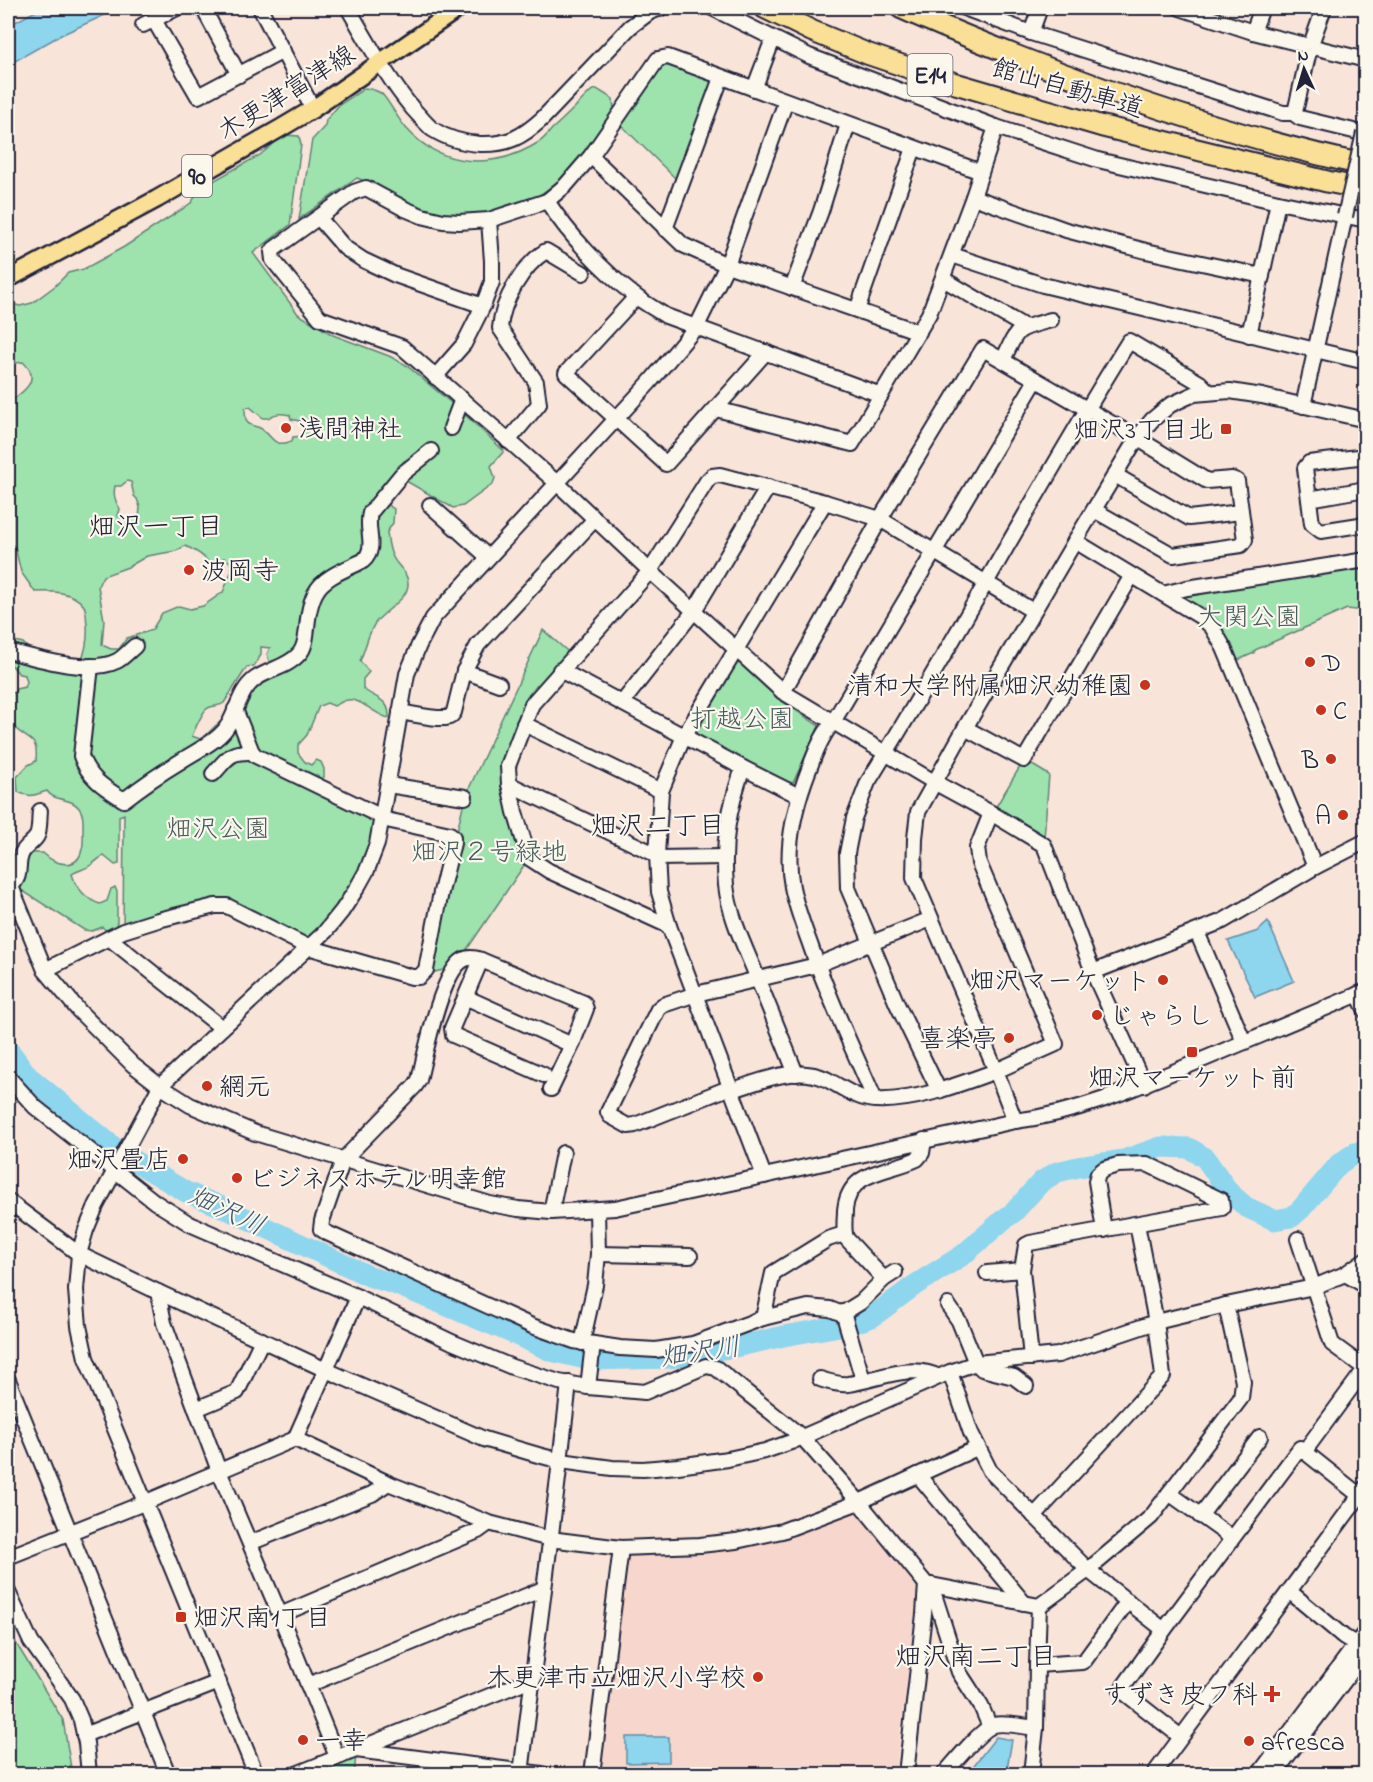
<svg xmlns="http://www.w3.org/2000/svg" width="1373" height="1782" viewBox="0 0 1373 1782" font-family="'Indie Flower','Klee One',sans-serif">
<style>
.built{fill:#f7d7cd}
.green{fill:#9ee2ae;stroke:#608274;stroke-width:1.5;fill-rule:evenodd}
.water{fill:#8dd6ee;stroke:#628ea6;stroke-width:1.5}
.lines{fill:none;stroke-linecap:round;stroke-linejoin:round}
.river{stroke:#8dd6ee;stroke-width:21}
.minor-casing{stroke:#22223b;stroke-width:18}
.major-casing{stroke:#22223b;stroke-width:21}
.highway-casing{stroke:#22223b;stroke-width:24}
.minor{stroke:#fbf7ec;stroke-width:14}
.major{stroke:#fadf96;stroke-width:16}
.highway{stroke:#fadf96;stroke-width:20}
.minor-bridge-casing{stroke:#22223b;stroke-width:18;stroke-linecap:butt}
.minor-bridge{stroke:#fbf7ec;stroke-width:14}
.poi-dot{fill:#c8321e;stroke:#fbf7ec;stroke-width:2}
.labels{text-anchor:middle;stroke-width:4.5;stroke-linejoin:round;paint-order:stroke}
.shield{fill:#fbf7ec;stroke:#636270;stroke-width:1.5}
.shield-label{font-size:24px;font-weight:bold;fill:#22223b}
.street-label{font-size:26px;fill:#22223b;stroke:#fbf7ec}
.poi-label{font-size:26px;fill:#22223b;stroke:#fbf7ec;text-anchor:start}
.park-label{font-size:26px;fill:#475c5e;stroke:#fbf7ec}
.neighbourhood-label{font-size:27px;fill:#22223b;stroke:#fbf7ec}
.water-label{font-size:27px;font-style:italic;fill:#425871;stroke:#fbf7ec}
</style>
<rect width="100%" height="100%" fill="#f9e4da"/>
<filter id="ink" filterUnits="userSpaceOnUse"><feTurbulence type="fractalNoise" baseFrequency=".0167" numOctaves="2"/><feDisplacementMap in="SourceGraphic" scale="12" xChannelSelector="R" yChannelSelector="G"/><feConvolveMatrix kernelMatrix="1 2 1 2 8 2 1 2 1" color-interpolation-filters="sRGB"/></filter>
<g filter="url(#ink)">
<path class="built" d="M854 1510 919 1583 895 1774H599L627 1554 712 1550Z"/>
<g class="green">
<path d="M668 62 705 75 712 82 678 181 620 124 664 63Z"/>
<path d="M365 88C370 89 377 90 382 94 389 101 397 118 406 128 441 168 495 170 539 142 544 139 548 134 552 129 566 117 578 104 591 91L597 89 613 99 614 110C599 129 586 151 570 170 533 211 466 227 413 208 393 201 377 185 357 178L299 219 312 140 325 126 326 120 339 105Z"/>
<path d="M284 135 299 136 301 145 290 225 253 253 298 314 333 335 389 356 406 365 462 412 504 451 491 466 495 478 493 484 463 506 453 508 406 481 404 475 415 456 404 461 376 495C380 501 388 505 394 509L393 523 387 532C388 540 389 552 394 559 399 568 407 571 408 583 409 599 385 610 376 622 369 630 365 650 360 661L369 672 363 679V689C376 699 390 699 389 718 377 716 360 698 348 700 344 700 338 704 334 706L327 703 319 706 307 735 298 745V753L305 762 311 765 316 760 321 762 324 769V777L320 781 382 817 351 898 308 947 247 921 237 920 232 916 234 915 215 906 123 931 124 814 119 816V864L115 865 104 856C98 858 96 862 91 865 86 869 78 870 72 874 76 888 87 900 100 904L107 901 111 889 115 887 117 892V922L115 929 107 931 102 927 92 931 84 930 18 888 24 860 31 853H43C55 865 78 871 82 849 84 843 83 836 83 831 83 823 84 814 79 808 71 797 54 802 47 791 33 795 32 798 18 792L17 777 28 765 36 761C38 737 30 742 16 729 13 725 12 721 8 717V695L15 692 16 689 25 687 27 682 25 675 19 674 8 661V643L11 640 23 643 31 651 81 662C86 650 88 639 87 625 86 620 87 611 84 606 74 591 51 591 35 592L21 572 15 547 10 543H8V403C22 393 43 380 23 362L16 363 8 368V303L20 306 32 303 55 286 68 273 84 269 124 247 184 208 192 202 199 189 260 155ZM250 407 263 418H268C275 413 281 413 290 415L291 419 304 422 305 434 303 436 293 437 292 441C272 449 273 435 260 428 255 426 250 426 247 422 245 418 245 412 245 408ZM127 481 131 482 134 496 137 499 140 507 139 519C130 518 125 522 118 516L120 509C115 501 113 495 115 486H121ZM185 546C197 551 207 557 212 568L222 566 224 558 230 562 232 570 223 592 203 606 190 609 179 606 162 613 152 630 127 638 119 649H111L102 645 104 620 98 586 103 576 128 567 147 556 176 551ZM261 647 270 648 267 654 269 661 267 668 235 705 241 732 236 730 231 720C216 719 212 733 200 739L192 736C195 729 203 710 208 708 214 705 218 707 224 703L247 667 254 666 261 655Z"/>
<path d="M1365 564V611L1347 609 1255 650 1254 653 1236 661 1181 599V595Z"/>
<path d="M543 630 573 656 532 704 509 784 529 858 455 967 423 975 465 797Z"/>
<path d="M733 657 776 697 819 726 793 783 786 784 692 736 690 726Z"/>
<path d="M1024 760 1049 775 1044 838 994 810Z"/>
<path d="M8 1630 63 1720 72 1774H8Z"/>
<path d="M356 1756 354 1774H316Z"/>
</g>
<g class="water">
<path d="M41 8H120L61 35 8 65V26Z"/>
<path d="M1268 922 1294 981 1255 997 1228 941 1258 931Z"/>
<path d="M626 1737H669V1762L626 1763Z"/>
<path d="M996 1737 1012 1740 1006 1774H967Z"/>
</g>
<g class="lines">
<path class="river" d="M8 1049 28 1076 121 1153 186 1192 222 1207 371 1277 397 1285 505 1330 551 1351 590 1360 671 1358 735 1347 784 1336 851 1324 872 1317 915 1285 963 1255 1003 1220 1014 1212 1041 1182 1057 1172 1078 1167 1124 1160 1161 1147 1189 1148 1205 1158 1229 1192 1246 1207 1274 1220 1292 1217 1301 1209 1339 1164 1355 1153 1366 1150"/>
<g class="minor-casing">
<g id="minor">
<path d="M203 8 239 75"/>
<path d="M260 8 313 109"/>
<path d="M348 8C368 42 387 78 413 109 419 115 425 123 432 129 446 138 463 143 480 144 508 145 522 137 542 119L630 27 650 12 661 8"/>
<path d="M712 8 809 56 996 127 1098 160 1278 202 1366 220"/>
<path d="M964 8 1031 33 1283 113H1293L1296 108 1310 47 1324 8"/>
<path d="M1180 8 1253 32 1366 60"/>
<path d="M154 20 198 96 283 51"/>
<path d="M143 25 177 8"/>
<path d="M1253 32 1262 8"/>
<path d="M1031 33 1040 8"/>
<path d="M754 89 773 39"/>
<path d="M1293 113 1300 118 1366 134"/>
<path d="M591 156 683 245 727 265 919 332"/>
<path d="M981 172 668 57 658 59 591 156 566 185 547 201 489 220 459 222 443 221 422 216 405 209 366 188 354 192 274 249 272 252 273 260 320 318 402 347 557 483 650 571 783 692 934 782 991 813 1044 845 1093 972 1144 1085"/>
<path d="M973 197 1066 230 1146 251 1262 276"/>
<path d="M547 201C569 235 602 270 634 295 644 303 655 309 666 316L881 395 929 314 973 197 996 127"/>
<path d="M319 218 345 248 363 260 395 275 483 306"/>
<path d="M665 229 721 78"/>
<path d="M952 255 1043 285 1366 362"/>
<path d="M943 279 1025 327"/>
<path d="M792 288 821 211 848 124"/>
<path d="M636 297 566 373 666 464 766 352"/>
<path d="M857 310 914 148"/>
<path d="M1249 335 1278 202"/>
<path d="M1003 360C1019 326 1015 330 1051 320"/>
<path d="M435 377 464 344 483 306 492 282V261L489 220"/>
<path d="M1303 406 1345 216"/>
<path d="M716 409 852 444 881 395"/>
<path d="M451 428 462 399"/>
<path d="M508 441 539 404 536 382 500 328C502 301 523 265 546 251L583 273"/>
<path d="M1366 456 1309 463 1305 468 1312 524 1321 531 1366 524"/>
<path d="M1115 475 1189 518 1241 512"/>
<path d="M1309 499 1366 489"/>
<path d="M430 505 488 557"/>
<path d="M1075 541 1201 617 1212 627 1224 648 1315 867"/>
<path d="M1163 594 1187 588 1366 560"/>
<path d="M8 651C37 658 88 675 117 661 123 658 129 651 135 646"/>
<path d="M91 666 81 756C89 779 105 788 124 800 142 786 161 773 181 761 193 753 208 746 219 736 237 721 236 693 255 679 269 669 288 667 299 654 305 648 306 637 307 628 311 582 324 579 363 561 378 548 365 530 370 513L402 474 431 451"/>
<path d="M560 670 743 768 799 796"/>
<path d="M464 671 499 684"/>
<path d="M783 692 880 519 983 349 1137 438 1207 481 1232 479 1237 481 1245 540 1241 545 1173 555 1094 510"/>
<path d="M622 703 694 611 768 487"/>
<path d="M235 709 252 752 256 756 382 817"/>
<path d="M400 712C413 714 433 719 446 718 451 717 451 716 454 712L464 671 478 645 594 520"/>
<path d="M524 724 661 791"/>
<path d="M965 728 1024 760 1131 577"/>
<path d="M743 768C729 808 722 842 726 885 729 913 742 941 753 967 767 1003 782 1038 796 1074"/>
<path d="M213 774C228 758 229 751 252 752"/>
<path d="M509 784 657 855"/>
<path d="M388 785 465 797"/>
<path d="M991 813 977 848 979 863 1056 1044 996 1071 1015 1121"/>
<path d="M657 858 725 857"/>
<path d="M8 879 45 970 79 1011 133 1065 160 1086 190 1105 255 1133 490 1204 518 1209 551 1212 615 1208 764 1176 1015 1121C1079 1113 1138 1087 1197 1062 1253 1039 1309 1015 1366 991"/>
<path d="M11 886C23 874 16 868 21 855 24 847 33 843 37 836 40 830 39 818 40 811"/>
<path d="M669 926 549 871 529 858 515 812 509 784 508 766 532 704 650 571 707 481 712 476 720 475 825 502 880 519 1033 611"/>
<path d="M1197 932 1244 1042"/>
<path d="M109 938 222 1028"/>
<path d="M481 960 452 1028 453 1035 544 1075"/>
<path d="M45 970 123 931 158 920 215 906H227L308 947 412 977H419L426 970 441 892 453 843V837L450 834 382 819"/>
<path d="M1093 972 1223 921 1315 867 1366 841"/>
<path d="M1358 994 1366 1011"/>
<path d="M465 997 572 1045"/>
<path d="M8 1077 35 1107 155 1202 190 1224 358 1297 452 1342 512 1367 559 1382 588 1387 645 1392 706 1366 716 1368 802 1437 859 1502 926 1584 1024 1603 1039 1606 1088 1570 1151 1517 1241 1398 1243 1382 1226 1305"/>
<path d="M731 1087 635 1125 628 1126 610 1116 608 1112 658 1009 663 1005 696 994 817 965 931 919"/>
<path d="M551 1089 572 1045 586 1009 584 1003 481 960C475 958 468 957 463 960 441 973 425 1055 419 1080L415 1086 343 1160 322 1221 321 1229 327 1233 532 1326 574 1341 620 1348 656 1350 693 1344 763 1318 808 1307 830 1309 840 1313 845 1312 861 1302 884 1279 895 1272"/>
<path d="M733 1090C761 1081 796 1065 826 1079 842 1087 858 1100 876 1100 915 1102 960 1084 996 1071L914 878 915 838 918 812 965 728 1075 541 1137 438 1152 420 1170 405 1194 394 1230 391 1262 396 1366 420"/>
<path d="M939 1091 897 1004 848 888 847 853 854 818 868 782C958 637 1038 486 1129 341L1200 383 1209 392"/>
<path d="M875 1100C853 1049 828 997 810 944 803 925 796 907 792 887 785 851 793 814 805 780 813 759 819 740 833 722L1036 380"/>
<path d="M764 1176 669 926 659 892 657 855 661 791 684 736 825 502"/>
<path d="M8 1201 79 1254 158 1292 326 1370 484 1439 538 1455 561 1461 612 1468 643 1469 678 1466 728 1459 765 1451 791 1442 950 1372 976 1363 1058 1355 1156 1322 1226 1305 1314 1287 1345 1274 1366 1259"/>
<path d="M551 1212 563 1153"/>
<path d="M1298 1239 1332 1344 1366 1369"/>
<path d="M598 1254 690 1256"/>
<path d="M987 1273 1022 1270"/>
<path d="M1345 1274 1366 1286"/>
<path d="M884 1279 846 1238C843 1229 845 1219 845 1210 849 1169 888 1173 917 1159L922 1153 924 1140"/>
<path d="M158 1292 164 1323 219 1471 280 1615 337 1757"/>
<path d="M948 1305 959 1321 976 1363 982 1369 1014 1377 1026 1386"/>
<path d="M843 1312 863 1380"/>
<path d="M763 1318 773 1273 828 1239 844 1234"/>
<path d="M582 1343 595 1285 598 1254 597 1210"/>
<path d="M1031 1358 1022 1270 1026 1245 1030 1243 1222 1208 1221 1200 1147 1164 1118 1165 1104 1169 1098 1174 1096 1181 1104 1230"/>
<path d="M950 1372 971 1433 990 1471 1088 1570 1164 1630"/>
<path d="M820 1379C829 1382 838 1385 848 1384 877 1380 911 1362 939 1377"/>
<path d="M8 1380 168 1774"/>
<path d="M588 1387 593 1344"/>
<path d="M196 1409 237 1392 262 1340"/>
<path d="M295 1439 388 1483 489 1523 550 1539 621 1548 700 1545 736 1541 782 1531 859 1502 977 1448"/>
<path d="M1304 1452 1365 1369"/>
<path d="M918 1475 1024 1603"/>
<path d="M1169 1493 1232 1538"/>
<path d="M1034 1516 1163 1376 1156 1322 1137 1224"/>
<path d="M1200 1516 1260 1437"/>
<path d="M250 1543 372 1494 388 1483"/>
<path d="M8 1557 144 1503 295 1439 358 1297"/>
<path d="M931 1585 959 1672 981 1706 990 1727"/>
<path d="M1289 1591 1344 1637 1363 1648"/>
<path d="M8 1592 31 1642 72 1699 81 1720 86 1743 89 1774"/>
<path d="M280 1615 478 1531 489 1523"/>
<path d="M1037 1665 1082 1662 1085 1660 1128 1601"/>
<path d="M308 1685 543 1589"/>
<path d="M84 1735 219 1682"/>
<path d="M1181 1737 1121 1690 1164 1630 1300 1448 1359 1495"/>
<path d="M358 1749 534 1678"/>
<path d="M256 1774 86 1358 79 1326 76 1290 79 1254 86 1230 96 1206 160 1086 325 932 342 911 357 888 367 870 377 844 407 674 419 645 433 618 650 382 697 326 727 265 786 101"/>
<path d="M296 1774 356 1750 542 1774"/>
<path d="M521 1774C536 1644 555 1514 569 1383"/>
<path d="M592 1774 621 1548"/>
<path d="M906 1774 924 1614 926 1584"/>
<path d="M944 1774C954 1763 981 1729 994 1725 1004 1722 1025 1727 1036 1728"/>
<path d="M1031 1774 1036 1728 1037 1665 1039 1606"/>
<path d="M1154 1774 1366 1487"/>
<path d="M1259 1774 1366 1631"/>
<path d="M1274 1774 1366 1652"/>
</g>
</g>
<g class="major-casing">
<path id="major" d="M8 279 157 199 281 128 313 109 459 8"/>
</g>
<g class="highway-casing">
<g id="highway">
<path d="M765 8 812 31 868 54 957 84 1101 126 1329 182 1366 189"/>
<path d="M901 8C970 39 1041 66 1112 92 1195 121 1279 147 1366 165"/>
</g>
</g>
<use href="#minor" class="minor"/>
<use href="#major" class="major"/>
<use href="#highway" class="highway"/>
<g class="minor-bridge-casing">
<path id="minor-bridge" d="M1345 216 1364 133"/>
</g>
<use href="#minor-bridge" class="minor-bridge"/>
</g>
</g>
<g class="poi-dot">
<circle cx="286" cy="428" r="6"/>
<rect x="1220" y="423" width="12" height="12" rx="3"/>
<circle cx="189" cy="570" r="6"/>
<circle cx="1310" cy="662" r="6"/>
<circle cx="1145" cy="685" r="6"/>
<circle cx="1321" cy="710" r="6"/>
<circle cx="1331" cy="759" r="6"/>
<circle cx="1343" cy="815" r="6"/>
<circle cx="1163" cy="980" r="6"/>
<circle cx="1097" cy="1015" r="6"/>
<circle cx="1009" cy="1038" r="6"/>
<rect x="1186" y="1046" width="12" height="12" rx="3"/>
<circle cx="207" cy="1086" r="6"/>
<circle cx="183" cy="1159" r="6"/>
<circle cx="237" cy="1178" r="6"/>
<rect x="175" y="1611" width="12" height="12" rx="3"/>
<circle cx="758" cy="1677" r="6"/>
<path d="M1269 1685h6v6h6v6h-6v6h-6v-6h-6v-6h6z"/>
<circle cx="303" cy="1740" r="6"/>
<circle cx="1249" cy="1741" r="6"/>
</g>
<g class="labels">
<g class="shield">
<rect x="907.5" y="54" width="45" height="42" rx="4.5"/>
<rect x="182" y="155" width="30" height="42" rx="4.5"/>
</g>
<g class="shield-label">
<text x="930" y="83">E14</text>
<text x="197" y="184">90</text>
</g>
<g class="street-label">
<text transform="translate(1068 87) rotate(16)" y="9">館山自動車道</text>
<text transform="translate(286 92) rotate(-32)" y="9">木更津富津線</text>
</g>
<g class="poi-label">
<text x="298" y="437">浅間神社</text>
<text x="1214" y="438" text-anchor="end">畑沢3丁目北</text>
<text x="201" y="579">波岡寺</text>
<text x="1322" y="671">D</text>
<text x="1133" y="694" text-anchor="end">清和大学附属畑沢幼稚園</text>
<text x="1333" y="719">C</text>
<text x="1319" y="768" text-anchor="end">B</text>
<text x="1331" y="824" text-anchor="end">A</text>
<text x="1151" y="989" text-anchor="end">畑沢マーケット</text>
<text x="1109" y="1024">じゃらし</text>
<text x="997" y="1047" text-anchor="end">喜楽亭</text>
<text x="1192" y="1086" text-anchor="middle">畑沢マーケット前</text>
<text x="219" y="1095">網元</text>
<text x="171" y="1168" text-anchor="end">畑沢畳店</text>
<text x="249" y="1187">ビジネスホテル明幸館</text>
<text x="193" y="1626">畑沢南1丁目</text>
<text x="746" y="1686" text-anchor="end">木更津市立畑沢小学校</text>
<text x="1258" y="1703" text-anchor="end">すずき皮フ科</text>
<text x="315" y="1749">一幸</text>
<text x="1261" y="1750">afresca</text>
</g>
<g class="park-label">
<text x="1249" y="625">大関公園</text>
<text x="742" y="727">打越公園</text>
<text x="218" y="837">畑沢公園</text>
<text x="489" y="860">畑沢２号緑地</text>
</g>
<g class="neighbourhood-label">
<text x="156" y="535">畑沢一丁目</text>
<text x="658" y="834">畑沢二丁目</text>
<text x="976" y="1665">畑沢南二丁目</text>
</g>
<g class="water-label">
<text transform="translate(227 1210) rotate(25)" y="9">畑沢川</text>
<text transform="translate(700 1351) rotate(-8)" y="9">畑沢川</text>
</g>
</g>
<rect width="1373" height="1782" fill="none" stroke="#fbf7ec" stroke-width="30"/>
<rect x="15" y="15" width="1343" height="1752" fill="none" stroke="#22223b" stroke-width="2" filter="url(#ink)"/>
<g transform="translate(1304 69) rotate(356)" stroke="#fbf7ec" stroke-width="4.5" paint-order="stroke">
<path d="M0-4.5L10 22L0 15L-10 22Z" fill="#22223b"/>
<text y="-9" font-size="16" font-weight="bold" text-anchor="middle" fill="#22223b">N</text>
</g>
</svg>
